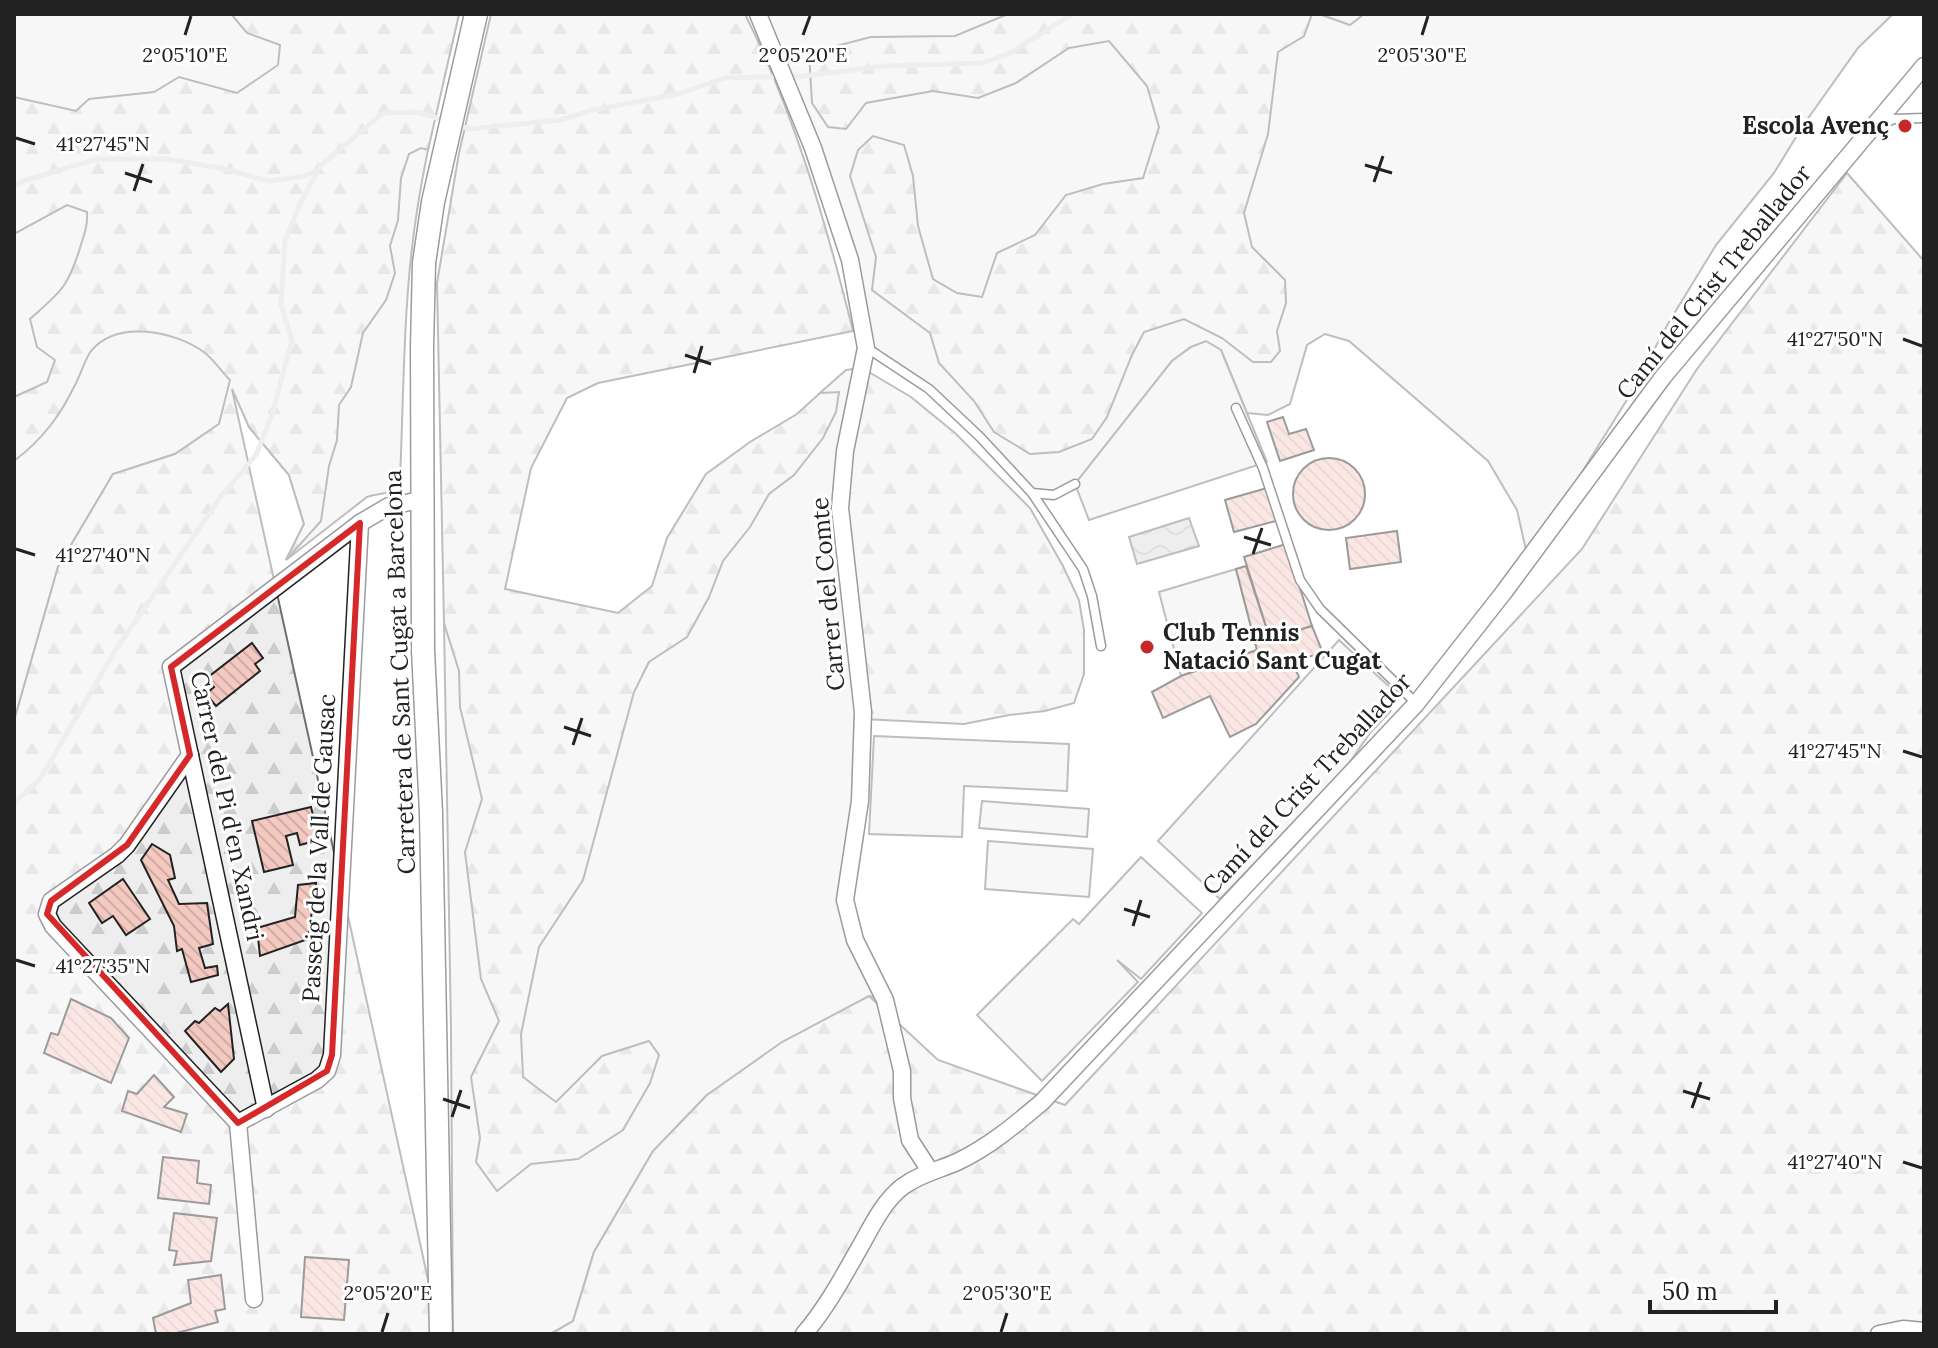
<svg xmlns="http://www.w3.org/2000/svg" width="1938" height="1348" viewBox="0 0 1938 1348" font-family="Lora,serif">
<style>
.green{fill:#eee;stroke:#6f6f6f;stroke-width:2}
.forest{fill:url(#forest-firs);stroke:#6f6f6f;stroke-width:2}
.parking{fill:#ededed;stroke:#6f6f6f;stroke-width:2}
.water{fill:url(#water-waves);stroke:#6f6f6f;stroke-width:2}
.lines{fill:none;stroke-linecap:round;stroke-linejoin:round}
.stream{stroke:#d9d9d9;stroke-width:5}
.building{fill:url(#building-back-hatch);stroke:#222;stroke-width:2}
.lane-casing{stroke:#222;stroke-width:11}
.street-casing{stroke:#222;stroke-width:19}
.secondary-casing{stroke:#222;stroke-width:25}
.lane{stroke:#fff;stroke-width:8}
.street{stroke:#fff;stroke-width:16}
.secondary{stroke:#fff;stroke-width:22}
.marked{fill:none;stroke:#d62828;stroke-width:6;stroke-linejoin:round}
.ticks{fill:none;stroke:#222;stroke-width:3}
.poi-dot{fill:#c62828;stroke:#fff;stroke-width:3}
.labels{text-anchor:middle;stroke-width:6;stroke-linejoin:round;paint-order:stroke}
.poi-label{font-size:24px;font-weight:bold;fill:#222;stroke:#fff;text-anchor:end}
.street-label{font-size:24px;fill:#222;stroke:#fff}
.ticks-label{font-size:20px;text-anchor:middle;fill:#222;stroke:#fff;stroke-width:6;stroke-linejoin:round;paint-order:stroke}
</style>
<defs>
<pattern id="forest-firs" width="22" height="20" patternUnits="userSpaceOnUse" patternTransform="scale(2)"><rect width="22" height="20" fill="#eee"/><path d="M5 1l3.5 6h-7zM16 11l3.5 6h-7z" fill="#ccc"/></pattern>
<pattern id="water-waves" width="16" height="10" patternUnits="userSpaceOnUse" patternTransform="scale(2)"><rect width="16" height="10" fill="#d9d9d9"/><path d="M0 5q4-4 8 0t8 0" fill="none" stroke="#bababa"/></pattern>
<pattern id="building-back-hatch" width="6" height="6" patternUnits="userSpaceOnUse" patternTransform="scale(2)"><rect width="6" height="6" fill="#f3c9c0"/><path d="M-1 5l2 2M0 0l6 6M5-1l2 2" fill="none" stroke="#d0aca5"/></pattern>
</defs>
<rect width="100%" height="100%" fill="#fff"/>
<g class="green">
<path d="M14 14H459C444 79 427 145 417 211 403 299 404 390 400 479 394 496 382 492 367 497L286 560 304 524 289 475 249 427 231 382 219 424 175 454 113 474 58 567 14 721Z"/>
<path d="M757 14H1893L1858 48 1804 124 1774 173 1716 245 1669 322 1628 398 1528 559 1517 510 1488 461 1349 341 1325 334 1307 345 1290 404 1268 415 1247 413 1221 350 1191 347 1172 361 1075 484 1054 495 1032 493 929 389 866 348 850 260Z"/>
<path d="M862 368 863 712 845 900 885 1000 869 996 707 1095 653 1151 594 1252 573 1321 550 1334H453L451 1030 444 623 489 663 593 679 790 444 820 393 846 370Z"/>
<path d="M1236 569 1257 650 1181 676 1159 592Z"/>
<path d="M1339 640 1396 693 1390 712 1370 733 1345 769 1220 899 1158 841Z"/>
<path d="M874 736 1069 744 1067 791 964 786 962 837 869 834Z"/>
<path d="M982 801 1089 809 1087 837 979 828Z"/>
<path d="M988 841 1093 849 1089 897 985 889Z"/>
<path d="M1141 857 1202 913 1141 979 1117 960 1138 982 1042 1081 977 1015 1073 919 1079 924Z"/>
</g>
<g class="forest">
<path d="M231 14H459L428 150 421 148 409 154 401 178 398 220 390 246 395 273 386 300 363 333 351 387 339 405 337 440 329 466 321 521 286 560 304 524 289 475 249 427 232 389 440 1334H14V721L58 567 113 474 175 454 219 424 230 380C222 372 214 360 205 353 176 331 117 319 91 351 84 361 81 374 75 385 60 416 42 440 14 461V397L47 382 55 360 37 347 30 319C61 291 67 289 80 248 84 235 88 225 87 212L67 205 14 234V97L76 111 89 99 154 92 179 77 237 93 278 65 280 45 247 33Z"/>
<path d="M491 14H745C795 115 826 223 853 331L598 383 567 398 531 468 505 589 618 613 652 586 667 538 706 474 750 442 797 414 820 393 839 392 836 412 823 438 794 475 769 494 750 527 723 561 709 597 687 637 649 662 634 692 583 880 539 947 521 1034 523 1077 556 1102 602 1056 649 1041 659 1055 650 1083 623 1130 578 1159 531 1164 497 1191 476 1162 480 1138 471 1077 499 1021 481 979 465 852 482 799 460 707 459 671 444 623 437 283 459 153Z"/>
<path d="M1008 14H1312L1304 36 1278 52 1268 134 1244 213 1252 247 1285 280 1286 303 1277 331 1280 351 1271 362H1253L1222 338 1184 319 1144 332 1132 355 1107 417 1092 439 1059 452 1030 454 994 432 974 401 939 363 930 333 872 290 876 257 850 176 858 150 873 136 904 145 913 176 918 226 933 279 957 293 982 297 997 253 1035 235 1066 195 1103 184 1143 178 1159 127 1147 86 1109 41 1069 48 1016 83 978 98 933 91 866 103 846 129 828 127 812 103 809 53 871 37 955 36Z"/>
<path d="M1319 14H1364L1350 25Z"/>
<path d="M1847 173 1924 261V1334H551L573 1321 594 1252 653 1151 707 1095 782 1042 869 996 938 1060 1065 1105 1582 549 1697 369Z"/>
<path d="M862 368 911 397 955 433 1030 508 1063 566 1079 600 1084 630V674L1074 703 1045 711 1009 715 964 724 863 719 840 508Z"/>
</g>
<path class="parking" d="M1206 341 1221 350 1267 462 1089 520 1075 484 1172 361 1191 347Z"/>
<path class="water" d="M1189 518 1199 546 1137 564 1129 537Z"/>
<g class="lines">
<g class="stream">
<path d="M457 125 470 129 560 120 593 110 678 94 725 78 804 76 884 66 983 63 1010 53 1072 14"/>
<path d="M14 186 23 181 97 159H167L220 168 269 181 301 177 317 171"/>
<path d="M14 803 40 779 115 651 222 495 256 455 272 415 292 340 281 305 285 241 299 206 321 165 383 113 417 112 444 120"/>
</g>
</g>
<g class="building">
<path d="M1283 417 1289 434 1306 429 1314 450 1280 461 1267 422Z"/>
<circle cx="1329" cy="494" r="36"/>
<path d="M1267 488 1276 521 1234 532 1225 500Z"/>
<path d="M1397 531 1401 562 1350 569 1346 538Z"/>
<path d="M1286 544 1312 626 1270 639 1244 557Z"/>
<path d="M1246 566 1270 639 1312 626 1323 653 1292 661 1299 677 1256 724 1230 737 1210 696 1163 718 1152 692 1181 676 1257 650 1236 569Z"/>
<path d="M252 643 263 658 255 664 260 671 216 706 206 694 214 687 207 678Z"/>
<path d="M311 807 319 840 300 845 297 833 286 836 293 865 264 872 252 821Z"/>
<path d="M152 844 170 855 175 878 168 880 179 904 207 903 213 944 199 948 205 968 217 966 218 975 191 982 182 949 177 951 174 926 141 860Z"/>
<path d="M123 879 150 919 126 935 113 916 102 923 89 903Z"/>
<path d="M316 883 308 939 260 956 257 928 295 917 298 885Z"/>
<path d="M71 999 111 1018 129 1038 111 1083 44 1053 51 1033 58 1035Z"/>
<path d="M228 1004 234 1059 221 1072 185 1031 195 1021 199 1023 215 1008 220 1011Z"/>
<path d="M154 1075 174 1097 164 1107 187 1114 181 1132 122 1111 128 1091 137 1094Z"/>
<path d="M163 1157 199 1161 197 1183 211 1185 209 1204 158 1198Z"/>
<path d="M174 1213 217 1218 211 1261 174 1265 177 1251 169 1250Z"/>
<path d="M305 1257 349 1260 344 1320 301 1317Z"/>
<path d="M221 1275 225 1309 215 1311 218 1322 173 1334H156L153 1318 191 1303 188 1280Z"/>
</g>
<g class="lines">
<g class="lane-casing">
<g id="lane">
<path d="M1878 125 1894 119 1924 118"/>
<path d="M867 348 929 389 980 437 1032 493 1054 495 1075 484"/>
<path d="M1236 408 1263 468 1300 580 1320 609 1416 703"/>
<path d="M1032 493 1083 569 1092 596 1101 646"/>
</g>
</g>
<g class="street-casing">
<g id="street">
<path d="M758 14 813 148 850 260 866 348 845 451 840 508 863 712 860 801 845 900 855 940 885 1000 902 1071V1098L910 1140 930 1171"/>
<path d="M190 755 127 845 117 855 51 901 47 914 53 926 238 1123 254 1299"/>
<path d="M266 1109 171 667 360 523 389 506 421 500"/>
<path d="M238 1123 317 1080 327 1071 332 1055 360 523"/>
<path d="M804 1334C827 1307 843 1277 860 1247 872 1226 883 1202 902 1187 919 1174 939 1170 957 1162 989 1147 1016 1124 1042 1102L1416 704 1504 592 1663 377 1924 66"/>
<path d="M1879 1334 1903 1329 1924 1331"/>
</g>
</g>
<g class="secondary-casing">
<path id="secondary" d="M441 1334 431 813 423 650 422 347 424 263 433 202 476 14"/>
</g>
<use href="#lane" class="lane"/>
<use href="#street" class="street"/>
<use href="#secondary" class="secondary"/>
</g>
<path d="M0 0H1938V1348H0ZM360 523 332 1055 327 1071 238 1123 47 914 51 901 127 845 190 755 171 667Z" fill="#fff" fill-opacity=".55" fill-rule="evenodd"/>
<path class="marked" d="M360 523 332 1055 327 1071 238 1123 47 914 51 901 127 845 190 755 171 667Z"/>
<path class="ticks" d="M185 35 191 16M803 35 810 16M1422 35 1428 16M16 138 35 144M1365 165 1392 173M125 173 152 182M1374 182 1383 156M134 191 143 164M1903 339 1922 346M685 355 711 364M694 373 702 346M1244 537 1271 545M16 549 35 555M1253 554 1262 528M564 727 591 736M573 745 582 718M1903 751 1922 757M1124 909 1150 917M1133 926 1141 900M16 960 35 966M1683 1091 1710 1099M443 1099 470 1108M1692 1108 1701 1082M452 1117 461 1090M1903 1162 1922 1168M382 1332 388 1313M1001 1332 1007 1313"/>
<g class="poi-dot">
<circle cx="1905" cy="126" r="8"/>
<circle cx="1147" cy="647" r="8"/>
</g>
<g class="labels">
<g class="poi-label">
<text x="1889" y="134">Escola Avenç</text>
<text x="1163" y="641" text-anchor="start">Club Tennis<tspan x="1163" dy="28">Natació Sant Cugat</tspan></text>
</g>
<g class="street-label">
<text transform="translate(1714 282) rotate(-51)" y="8">Camí del Crist Treballador</text>
<text transform="translate(828 594) rotate(-95)" y="8">Carrer del Comte</text>
<text transform="translate(400 672) rotate(-92)" y="8">Carretera de Sant Cugat a Barcelona</text>
<text transform="translate(1307 784) rotate(-47)" y="8">Camí del Crist Treballador</text>
<text transform="translate(227 806) rotate(78)" y="8">Carrer del Pi d'en Xandri</text>
<text transform="translate(319 848) rotate(-87)" y="8">Passeig de la Vall de Gausac</text>
</g>
</g>
<g class="ticks-label">
<text x="185" y="62">2°05'10"E</text>
<text x="803" y="62">2°05'20"E</text>
<text x="1422" y="62">2°05'30"E</text>
<text x="103" y="151">41°27'45"N</text>
<text x="1835" y="346">41°27'50"N</text>
<text x="103" y="562">41°27'40"N</text>
<text x="1835" y="758">41°27'45"N</text>
<text x="103" y="973">41°27'35"N</text>
<text x="1835" y="1169">41°27'40"N</text>
<text x="388" y="1300">2°05'20"E</text>
<text x="1007" y="1300">2°05'30"E</text>
</g>
<rect width="1938" height="1348" fill="none" stroke="#222222" stroke-width="32"/>
<path d="M1650 1300v12h126v-12" fill="none" stroke="#222222" stroke-width="4"/>
<text x="1662" y="1300" font-size="24" fill="#222222" stroke="#ffffff" stroke-width="6" paint-order="stroke">50 m</text>
</svg>
